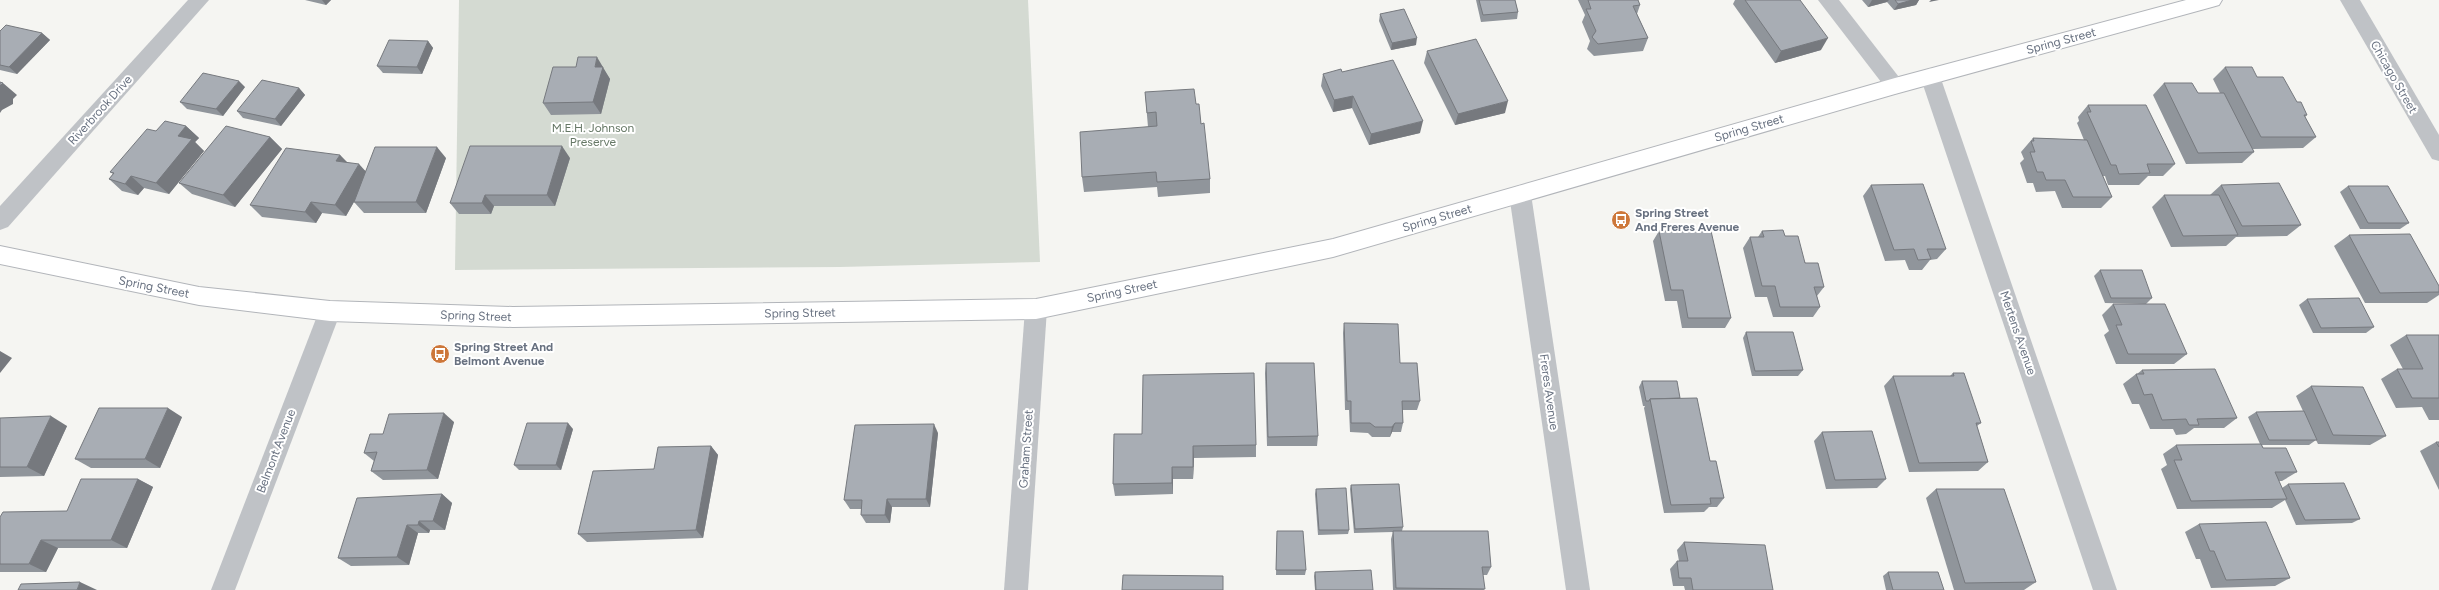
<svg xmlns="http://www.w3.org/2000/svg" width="2439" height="590" viewBox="0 0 2439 590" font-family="Figtree,sans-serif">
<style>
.green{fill:#d4dad2}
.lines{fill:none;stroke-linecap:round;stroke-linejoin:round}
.secondary-casing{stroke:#b2b5ba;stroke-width:2}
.street{fill:#bfc2c6;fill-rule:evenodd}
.secondary{fill:#fff;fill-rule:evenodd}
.wall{fill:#90959b}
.shaded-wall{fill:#76797e}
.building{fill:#a8adb4;stroke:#76797e}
.labels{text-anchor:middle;stroke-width:4;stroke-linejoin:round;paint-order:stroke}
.street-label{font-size:12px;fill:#687180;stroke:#fff}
.park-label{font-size:12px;fill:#667866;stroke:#fff}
.poi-label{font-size:12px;font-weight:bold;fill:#687180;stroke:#fff;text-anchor:start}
</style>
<rect width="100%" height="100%" fill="#f5f5f2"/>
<path class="green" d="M459 0H1028L1040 262 840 267 455 270Z"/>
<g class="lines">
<g class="secondary-casing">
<path id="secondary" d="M2186 0H2222L2219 5 2212 7 1895 94 1333 257 1036 319 513 327 330 321 199 305 0 264V246L199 287 330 301 513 307 1036 299 1333 239 1895 78Z"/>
</g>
<g class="street">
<path d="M188 0H209L8 227 0 230V206Z"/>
<path d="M1818 0H1839L1902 81 1905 86 1902 91 1895 94 1888 91Z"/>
<path d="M2340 0H2360L2439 135V161L2432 159Z"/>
<path d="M1930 68 1937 71 1940 76 2117 590H2093L1920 76 1923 71Z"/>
<path d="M1520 185 1527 188 1531 194 1590 590H1566L1509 194 1513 188Z"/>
<path d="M1036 299 1044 302 1047 309 1028 590H1004L1025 309 1028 302Z"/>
<path d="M330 301 338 304 341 311 235 590H211L319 311 322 304Z"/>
</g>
<use href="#secondary" class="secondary"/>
</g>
<g class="wall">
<path d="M305 0H331L326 5Z"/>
<path d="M1476 0H1515L1518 12 1517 19 1481 22Z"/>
<path d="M1578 0H1638L1640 5 1637 14 1648 38 1643 51 1594 56 1587 49 1590 41 1582 22 1585 15Z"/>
<path d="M1735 0H1800L1821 50 1775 63 1733 4Z"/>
<path d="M1862 0H1919L1916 5 1894 10 1887 2 1868 7Z"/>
<path d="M1380 14 1416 45 1391 50 1379 21Z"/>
<path d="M0 31 42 33 50 40 17 74 0 70Z"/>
<path d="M428 41 433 48 422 74 383 73 377 66Z"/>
<path d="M1427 51 1505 113 1455 125 1424 63Z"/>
<path d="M2225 67 2257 77 2297 102 2307 115 2305 117 2316 137 2303 148 2253 149 2254 152 2242 163 2186 164 2153 95 2164 83 2198 93H2220L2213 79Z"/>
<path d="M604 69V70L610 79 601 114 551 115 543 103Z"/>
<path d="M1342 72 1420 133 1369 145 1352 108 1333 112 1321 86 1323 74Z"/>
<path d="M245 87 223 116 187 109 180 102Z"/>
<path d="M299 88 305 95 281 126 243 118 237 111Z"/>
<path d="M1145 92 1196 104 1201 124 1210 179V193L1158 197 1157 187 1084 192 1082 177 1148 127Z"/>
<path d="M2088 105 2175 164 2163 176H2148L2139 185H2108L2105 176H2103L2112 197 2101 208H2062L2055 191 2036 192 2033 183H2027L2020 163 2024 159 2021 152 2033 138 2084 140 2077 123 2079 121 2078 117Z"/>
<path d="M186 126 199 138 195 142 204 151 169 194 144 188 138 195 122 191 109 179 113 174 110 172 156 131Z"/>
<path d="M270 137 282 149 235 207 192 194 179 183Z"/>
<path d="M340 155 347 163 366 171 446 158 426 213H364L354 202 346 216 322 213 316 223 262 217 250 205Z"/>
<path d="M570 158 555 206H494L491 214H459L450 203Z"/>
<path d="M1871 185 1946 249 1937 259 1930 260 1922 270H1909L1905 260 1885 261 1863 196Z"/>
<path d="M2221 185 2301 225 2287 236 2236 237 2226 246 2171 247 2152 207 2164 195H2210Z"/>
<path d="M2348 186 2409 223 2400 229H2360L2340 192Z"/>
<path d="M1659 231 1731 318 1725 328H1682L1677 301H1665L1653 241Z"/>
<path d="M1762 231 1785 236 1824 287 1817 296 1820 307 1813 317H1773L1767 297H1755L1743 248 1750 237H1758Z"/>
<path d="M2349 235 2439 286V295L2427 303H2365L2334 246Z"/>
<path d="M2100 270 2152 298 2146 304 2105 303 2094 276Z"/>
<path d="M2307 299 2374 327 2366 333H2313L2299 305Z"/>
<path d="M2113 304 2187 354 2174 364H2116L2104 335 2109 331 2102 315Z"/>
<path d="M1344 323 1400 363 1420 401 1417 410H1402L1403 423 1401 432H1392L1390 437H1372L1368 433 1350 432 1349 410H1345L1343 333Z"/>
<path d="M1746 332 1803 370 1798 376H1752L1743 338Z"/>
<path d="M2406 335H2439V420H2429L2422 407 2396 408 2381 379 2397 369H2403L2390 345Z"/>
<path d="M1266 363 1318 436 1317 446H1267L1265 373Z"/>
<path d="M2142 370 2237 418 2224 428H2194L2186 434 2176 435 2173 429H2150L2139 404H2132L2123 384 2136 374H2137Z"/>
<path d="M1953 373 1981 423 1977 426 1988 462 1978 471 1909 472 1884 386 1893 376H1950Z"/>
<path d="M1642 381 1680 398 1710 461 1724 498 1717 507H1709L1704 512 1664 513 1644 408 1645 406H1643L1639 387Z"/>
<path d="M2311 386 2386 436 2370 445 2318 444 2316 440 2309 445H2262L2263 448 2297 472 2282 481H2279L2282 488 2288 484 2360 519 2352 523 2296 525 2285 500 2272 508 2177 509 2161 469 2167 465 2163 454 2176 445 2260 444 2248 417 2256 412 2303 411 2296 396Z"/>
<path d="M182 417 160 468H91L75 459Z"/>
<path d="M0 418 67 426 44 476 0 477Z"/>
<path d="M454 422 438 479 383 480 371 471 374 461 364 453 383 434Z"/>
<path d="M573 429 561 470H519L514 465Z"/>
<path d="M1822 432 1886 479 1877 488 1826 489 1814 441Z"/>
<path d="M938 433 930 507H892L890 523H866L861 515V509H850L844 500Z"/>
<path d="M1114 434 1256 445V457L1194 458 1193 479H1173V494L1115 496 1113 484Z"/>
<path d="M2436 442H2439V490L2420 451Z"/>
<path d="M711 446 718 455 703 538 587 542 578 534 654 469Z"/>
<path d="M138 479 153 487 127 548H58L46 572H0V517L67 511Z"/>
<path d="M1351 485 1403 527 1402 531 1491 567 1487 575H1483L1484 590H1393L1391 539 1393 532 1354 533 1350 489Z"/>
<path d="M1316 489 1349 530 1348 534 1318 535 1315 494Z"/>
<path d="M1936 489 2036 582 2024 590H1954L1926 498Z"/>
<path d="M442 494 452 503 445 530H430L429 533H418L409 565 351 566 338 558Z"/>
<path d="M2199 524 2290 578 2275 586 2211 588 2200 559H2196L2185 532Z"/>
<path d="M1277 531 1306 570 1305 575H1276Z"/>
<path d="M1684 542 1773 590H1685L1684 586H1673L1670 569 1677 561H1679L1677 550Z"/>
<path d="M1315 572 1373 590H1315L1314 576Z"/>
<path d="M1888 572 1944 590H1886L1883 576Z"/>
</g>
<g class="shaded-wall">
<path d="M322 0H331L326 5Z"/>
<path d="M1872 0H1889L1887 2 1868 7Z"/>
<path d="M1912 0H1919L1916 5 1894 10 1898 4Z"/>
<path d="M1931 0H1939L1929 2Z"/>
<path d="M42 33 50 40 17 74 9 67Z"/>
<path d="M1417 38 1416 45 1391 50 1392 43Z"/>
<path d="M1828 38 1821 50 1775 63 1781 51Z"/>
<path d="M428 41 433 48 422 74 417 67Z"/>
<path d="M597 57 610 79 601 114 593 102 595 67Z"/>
<path d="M239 81 245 87 223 116 216 109Z"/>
<path d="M3 83 17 95 13 99V104L2 110 0 113V86Z"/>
<path d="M299 88 305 95 281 126 275 119Z"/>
<path d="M1353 96 1352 108 1333 112 1334 100Z"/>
<path d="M1508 101 1505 113 1455 125 1458 114Z"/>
<path d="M1423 121 1420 133 1369 145 1371 134Z"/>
<path d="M186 126 199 138 195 142 204 151 169 194 156 183 178 136Z"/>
<path d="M270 137 282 149 235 207 223 195Z"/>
<path d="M562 146 570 158 555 206 547 195Z"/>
<path d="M437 147 446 158 426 213 416 202Z"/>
<path d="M340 155 351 166 336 161Z"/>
<path d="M359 164 369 175 346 216 335 205Z"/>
<path d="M131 176 144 188 138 195 125 184Z"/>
<path d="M485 195 494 206 491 214 482 203Z"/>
<path d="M311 202 322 213 316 223 305 212Z"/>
<path d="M0 351 12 358 0 373Z"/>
<path d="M168 408 182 417 160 468 145 459Z"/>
<path d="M444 413 454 422 438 479 427 470Z"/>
<path d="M51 416 67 426 44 476 27 467Z"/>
<path d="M568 423 573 429 561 470 556 465Z"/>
<path d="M1395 423 1392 432 1390 437 1392 427Z"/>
<path d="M934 424 938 433 930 507 926 499Z"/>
<path d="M711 446 718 455 703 538 696 530Z"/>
<path d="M1193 446 1194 458 1193 479Z"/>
<path d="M1172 467 1173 479V494L1172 483Z"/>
<path d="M138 479 153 487 127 548 111 540Z"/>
<path d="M442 494 452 503 445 530 433 521Z"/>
<path d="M887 499 892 507 890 523 885 515Z"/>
<path d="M419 521 430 530 429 533 418 525Z"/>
<path d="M407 525 418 533 409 565 397 557Z"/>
<path d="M41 540 58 548 46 572 29 564Z"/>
<path d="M80 582 97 590H77Z"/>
</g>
<g class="building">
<path d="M1479 0H1515L1518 12 1483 15Z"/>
<path d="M1588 0H1638L1640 5 1633 6 1648 38 1598 44 1592 37 1596 31 1586 9H1591Z"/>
<path d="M1745 0H1800L1828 38 1781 51Z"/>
<path d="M1895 0H1912L1898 4Z"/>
<path d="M1404 9 1417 38 1392 43 1380 14Z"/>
<path d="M6 25 42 33 9 67 0 65V31Z"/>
<path d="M1476 39 1508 101 1458 114 1427 51Z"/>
<path d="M389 40 428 41 417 67 377 66Z"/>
<path d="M578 57H597L595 67H603L593 102 543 103 553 67H576Z"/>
<path d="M1393 60 1423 121 1371 134 1353 96 1334 100 1323 74 1341 69 1342 72Z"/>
<path d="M2225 67H2252L2257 77H2283L2297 102H2301L2307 115H2304L2316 137H2261Z"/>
<path d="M203 73 239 81 216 109 180 102Z"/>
<path d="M262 80 299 88 275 119 237 111Z"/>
<path d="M0 82 3 83 0 86Z"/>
<path d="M2164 83H2192L2198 93H2224L2254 152 2198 153Z"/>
<path d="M1194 89 1196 104H1199L1201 124 1204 123 1210 179 1157 182 1156 172 1082 177 1080 132 1157 126 1156 112 1147 113 1145 92Z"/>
<path d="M2088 105H2146L2175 164H2147L2150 173 2119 174 2116 165H2111L2087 112H2091Z"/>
<path d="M165 121 186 126 178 136 192 139 156 183 131 176 125 184 109 179 114 173 110 172 147 129 156 131Z"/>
<path d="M226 126 270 137 223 195 179 183Z"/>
<path d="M2033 138 2087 140 2112 197H2073L2065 180H2046L2043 172H2037L2030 152H2035L2031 141H2034Z"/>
<path d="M470 146H562L547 195H485L482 203H450Z"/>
<path d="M375 147H437L416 202H354Z"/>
<path d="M286 148 340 155 336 161 359 164 335 205 311 202 305 212 250 205Z"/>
<path d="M2279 183 2301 225 2242 226 2221 185Z"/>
<path d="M1923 184 1946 249H1927L1931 259 1918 260 1914 249 1894 250 1871 185Z"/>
<path d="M2348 186H2388L2409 223H2368Z"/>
<path d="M2164 195H2219L2238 235 2183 236Z"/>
<path d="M1783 230 1785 236H1798L1805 263H1818L1824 287H1814L1820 307H1780L1775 286H1762L1750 237H1764L1762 231Z"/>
<path d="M1659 231H1711L1731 318H1688L1683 290H1671Z"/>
<path d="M2410 234 2439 286V292L2380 293 2349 235Z"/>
<path d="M2100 270H2142L2152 298H2111Z"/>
<path d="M2359 298 2374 327 2321 328 2307 299Z"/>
<path d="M2113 304H2165L2187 354H2128L2116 325H2122Z"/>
<path d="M1344 323 1398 324 1400 363H1417L1420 401H1402L1403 423H1395L1392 427H1375L1370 423H1351V401H1347Z"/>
<path d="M1746 332H1793L1803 370 1755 371Z"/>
<path d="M2406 335H2439V398H2412L2397 369H2423Z"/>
<path d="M1266 363H1314L1318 436 1268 437Z"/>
<path d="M2215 369 2237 418 2197 419 2199 425H2189L2186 419 2162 420 2152 394 2144 395 2136 374H2144L2142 370Z"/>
<path d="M1254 373 1256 445 1193 446V467H1172V483L1113 484 1114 434H1142L1143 375Z"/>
<path d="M1953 373H1964L1981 423H1976L1988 462 1919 463 1893 376H1954Z"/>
<path d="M1642 381H1677L1680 398 1650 399 1649 401H1646Z"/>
<path d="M2311 386 2363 387 2386 436 2333 435Z"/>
<path d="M1697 398 1710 461H1716L1724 498H1710L1711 504 1671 505 1650 399Z"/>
<path d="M99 408H168L145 459H75Z"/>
<path d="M2304 411 2317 440H2269L2256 412Z"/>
<path d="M444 413 427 470 371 471 377 452 364 453 370 434H383L389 414Z"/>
<path d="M51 416 27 467H0V418Z"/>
<path d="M527 423H568L556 465H514Z"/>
<path d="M934 424 926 499H887L885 515H861L862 500H844L855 425Z"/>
<path d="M1872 431 1886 479 1835 480 1822 432Z"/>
<path d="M2436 442H2439V447Z"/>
<path d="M2261 444 2263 448H2286L2297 472H2275L2287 499 2191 501 2174 460H2182L2176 445Z"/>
<path d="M711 446 696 530 578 534 593 471 654 469 658 447Z"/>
<path d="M81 479H138L111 540H41L29 564H0V517L3 512 67 511Z"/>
<path d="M2344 483 2360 519 2305 520 2288 484Z"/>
<path d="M1399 484 1403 527 1355 529 1351 485Z"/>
<path d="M1346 488 1349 530H1319L1316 489Z"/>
<path d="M1936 489H2004L2036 582 1965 583Z"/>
<path d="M442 494 433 521H419L418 525H407L397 557 338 558 357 498Z"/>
<path d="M2266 522 2290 578 2226 580 2214 551H2210L2199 524Z"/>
<path d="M1277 531H1303L1306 570H1276Z"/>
<path d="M1393 531H1488L1491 567H1482L1485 589 1396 588Z"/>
<path d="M1684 542 1765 545 1773 590H1693L1691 578H1679L1677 561H1688Z"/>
<path d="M1371 570 1373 590H1316L1315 572Z"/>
<path d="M1888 572H1938L1944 590H1893Z"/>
<path d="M1123 575 1223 576V590H1122Z"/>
<path d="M80 582 77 590H18L21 584Z"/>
</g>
<defs>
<g id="bus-disc" transform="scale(1)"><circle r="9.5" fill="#cd773a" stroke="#fff"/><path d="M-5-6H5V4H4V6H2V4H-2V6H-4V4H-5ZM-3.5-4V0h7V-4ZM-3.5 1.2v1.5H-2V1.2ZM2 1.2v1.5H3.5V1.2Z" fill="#fff"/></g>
</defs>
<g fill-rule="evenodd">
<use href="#bus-disc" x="1621" y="220"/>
<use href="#bus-disc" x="440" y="354"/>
</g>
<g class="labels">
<g class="street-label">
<text transform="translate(2061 41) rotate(-15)" y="4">Spring Street</text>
<text transform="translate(2394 77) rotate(60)" y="4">Chicago Street</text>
<text transform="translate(100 110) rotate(-48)" y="4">Riverbrook Drive</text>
<text transform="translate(1749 128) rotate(-16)" y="4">Spring Street</text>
<text transform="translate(1437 218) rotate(-16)" y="4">Spring Street</text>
<text transform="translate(154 287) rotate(11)" y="4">Spring Street</text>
<text transform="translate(1122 291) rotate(-12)" y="4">Spring Street</text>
<text transform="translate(800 313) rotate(-1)" y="4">Spring Street</text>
<text transform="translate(476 316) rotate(2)" y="4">Spring Street</text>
<text transform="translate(2018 333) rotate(71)" y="4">Mertens Avenue</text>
<text transform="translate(1549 392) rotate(82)" y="4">Freres Avenue</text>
<text transform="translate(1026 449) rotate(-86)" y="4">Graham Street</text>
<text transform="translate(276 451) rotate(-69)" y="4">Belmont Avenue</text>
</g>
<g class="park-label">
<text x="593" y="132">M.E.H. Johnson<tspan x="593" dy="14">Preserve</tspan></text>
</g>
<g class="poi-label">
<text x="1635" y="217">Spring Street<tspan x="1635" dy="14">And Freres Avenue</tspan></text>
<text x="454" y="351">Spring Street And<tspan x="454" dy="14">Belmont Avenue</tspan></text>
</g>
</g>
</svg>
